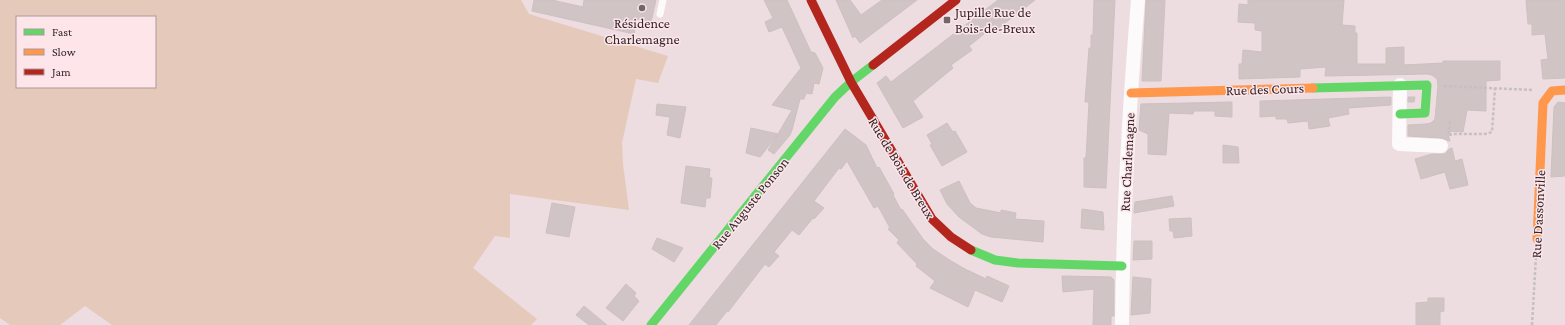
<svg xmlns="http://www.w3.org/2000/svg" width="1565" height="325" viewBox="0 0 1565 325" font-family="'Crimson Pro',serif">
<style>
.green{fill:#e5cabc;fill-rule:evenodd}
.building{fill:#d1c4c4;stroke:#cdc0c1}
.lines{fill:none;stroke-linecap:round;stroke-linejoin:round}
.path{stroke:#c6c0c2;stroke-width:2.5;stroke-dasharray:3 2;stroke-linecap:butt}
.lane{stroke:#fcfafa;stroke-width:7}
.street{stroke:#fcfafa;stroke-width:14}
.fast{stroke:#63d668;stroke-width:9}
.slow{stroke:#ff974d;stroke-width:9}
.jam{stroke:#b3261e;stroke-width:9}
.poi-dot{fill:#736668;stroke:#fde5ea;stroke-width:1.5}
.labels{text-anchor:middle;stroke-width:3;stroke-linejoin:round;paint-order:stroke}
.poi-label{font-size:14px;fill:#312628;stroke:#fde5ea;text-anchor:start}
.street-label{font-size:14px;fill:#312628;stroke:#fde5ea}
</style>
<rect width="100%" height="100%" fill="#eddce0"/>
<path class="green" d="M0 0H521L529 14 668 56 658 83 636 79 622 143 623 164 629 210 510 194V238L495 236 473 268 537 319 531 325H112L85 306 60 325H10L0 318ZM17 17H155V87H17Z"/>
<g class="building">
<path d="M534 0H552L583 7 584 0H656L651 22 637 19 634 34 532 11Z"/>
<path d="M764 0H787L811 52 815 53 823 68 819 84 814 83 812 94 806 93 804 99H800L792 130 790 135 774 154 768 150 778 134 760 157 746 153 751 128 778 134 792 110 772 105 801 68 782 27 769 32 765 22 773 18Z"/>
<path d="M836 0H850L861 15 882 0H917L860 43 855 36 853 38Z"/>
<path d="M998 0H1035L992 33 989 30 969 46 972 50 951 65 953 68 913 101 923 117 903 128 877 83 886 76 891 82Z"/>
<path d="M1094 0H1115L1106 188 1084 187V158H1086L1089 102H1085L1089 48H1091V35H1093Z"/>
<path d="M1146 0H1165L1161 81H1142Z"/>
<path d="M1248 0H1344L1342 25 1355 26V33H1357V64H1386V48L1404 47V65L1443 63V61H1500V80L1486 81V111L1467 110 1463 132 1447 131 1450 141 1441 138 1408 136V125L1426 124 1431 123 1435 119 1438 86 1437 79 1432 75 1427 74 1325 76 1326 67 1300 69V77L1239 79V64H1242L1243 50 1262 52V31L1255 30V23L1238 22 1239 4 1248 5Z"/>
<path d="M1526 0H1565V78L1543 79 1541 60 1548 59 1545 34 1532 35V24H1528Z"/>
<path d="M1391 97V105L1348 108 1349 114 1328 118 1330 126 1309 129 1308 121 1288 123 1287 119H1276V116L1260 117V101Z"/>
<path d="M1408 97H1415L1414 102H1408Z"/>
<path d="M1232 102V117L1215 116V111H1194L1193 114 1169 113 1166 155 1148 154V134L1139 130 1141 104Z"/>
<path d="M1558 102 1565 103V176L1551 177 1554 107Z"/>
<path d="M657 104 686 107 680 138 667 135 670 117 656 115Z"/>
<path d="M947 123 953 132 955 131 967 152 942 166 930 145 932 144 927 135Z"/>
<path d="M845 129 866 145 877 168 879 167 894 194 893 195 901 210 902 209 923 239 933 249 951 261 965 269 986 279 987 276 1009 286 1002 302 975 290 968 307 930 288 935 281 916 266 917 264 897 243 899 240 888 229 890 228 878 206 874 208 847 161 841 169 839 168 814 201 824 208 814 219 813 218 799 235 792 230 774 252 779 256 769 267 765 264 728 312 727 311 716 325H689Z"/>
<path d="M1223 145 1238 147 1239 163H1223Z"/>
<path d="M1452 148 1455 161 1462 159 1468 185 1450 189 1445 172 1421 179 1415 159 1432 154H1445L1449 149Z"/>
<path d="M686 166 710 169 709 178H712L710 198H706L705 207 681 203Z"/>
<path d="M959 181 970 203 976 208 1001 213V210L1016 213 1015 219 1044 221 1043 242 991 237 982 234 959 217 947 204 940 190Z"/>
<path d="M1172 196 1174 206 1134 213 1135 202Z"/>
<path d="M552 203 575 207 569 237 546 233Z"/>
<path d="M1082 209 1103 212 1104 230 1081 228Z"/>
<path d="M1191 218 1192 236 1174 238 1173 231H1170L1169 219Z"/>
<path d="M657 238 683 248 674 262 652 249Z"/>
<path d="M1134 241H1152V259L1133 260Z"/>
<path d="M1062 276 1111 277 1114 280V316H1111V325H1093L1094 289 1063 292Z"/>
<path d="M1133 277 1151 279 1150 313 1131 315Z"/>
<path d="M626 284 636 293 634 296 639 301 623 321 606 308Z"/>
<path d="M1428 298H1444V311L1440 312V325H1416V303L1428 302Z"/>
<path d="M584 306 607 325H589L576 315Z"/>
</g>
<g class="lines">
<g class="path">
<path d="M1444 86 1533 90"/>
<path d="M1449 134 1450 120"/>
<path d="M1449 135 1453 134H1485L1492 132 1495 88"/>
<path d="M1532 325 1536 256"/>
</g>
<path class="lane" d="M660 14 663 0"/>
<g class="street">
<path d="M1400 85 1399 144 1441 146"/>
<path d="M1122 325C1123 217 1129 108 1138 0"/>
</g>
<g class="fast">
<path d="M1313 88 1427 85 1425 113 1400 114"/>
<path d="M971 250 995 260 1018 263 1122 266"/>
<path d="M651 325 835 97 851 82 873 65"/>
</g>
<g class="slow">
<path d="M1131 93 1313 88"/>
<path d="M1537 239 1543 103 1552 91 1565 90"/>
</g>
<g class="jam">
<path d="M811 0 851 82 932 219 951 237 971 250"/>
<path d="M873 65 956 0"/>
</g>
</g>
<g class="poi-dot">
<circle cx="642" cy="8" r="4"/>
<rect x="943" y="16" width="8" height="8" rx="2"/>
</g>
<g class="labels">
<g class="poi-label">
<text x="955" y="17">Jupille Rue de<tspan x="955" dy="16">Bois-de-Breux</tspan></text>
<text x="642" y="28" text-anchor="middle">Résidence<tspan x="642" dy="16">Charlemagne</tspan></text>
</g>
<g class="street-label">
<text transform="translate(1265 89) rotate(-2)" y="5">Rue des Cours</text>
<text transform="translate(1127 162) rotate(-87)" y="5">Rue Charlemagne</text>
<text transform="translate(902 168) rotate(59)" y="5">Rue de Bois de Breux</text>
<text transform="translate(750 203) rotate(-51)" y="5">Rue Auguste Ponson</text>
<text transform="translate(1538 214) rotate(-87)" y="5">Rue Dassonville</text>
</g>
</g>
<rect x="16" y="16" width="140" height="72" fill="#fde5ea" stroke="#ab999c"/>
<rect x="24" y="29" width="20" height="6" fill="#63d668" stroke="#ab999c"/>
<text x="52" y="36" font-size="12" fill="#312628">Fast</text>
<rect x="24" y="49" width="20" height="6" fill="#ff974d" stroke="#ab999c"/>
<text x="52" y="56" font-size="12" fill="#312628">Slow</text>
<rect x="24" y="69" width="20" height="6" fill="#b3261e" stroke="#ab999c"/>
<text x="52" y="76" font-size="12" fill="#312628">Jam</text>
</svg>
